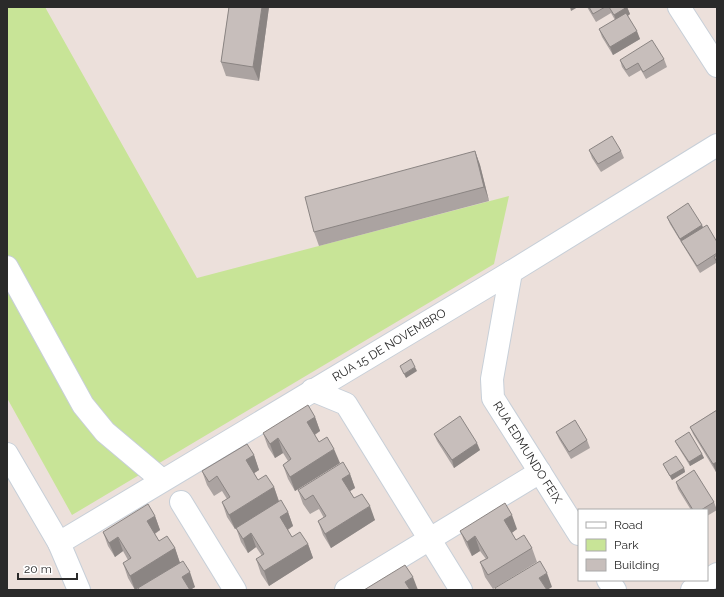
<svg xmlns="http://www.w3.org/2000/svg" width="724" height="597" viewBox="0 0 724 597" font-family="Raleway,sans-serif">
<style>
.green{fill:#c8e497}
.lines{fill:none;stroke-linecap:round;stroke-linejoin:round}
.minor-casing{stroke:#c7cfd8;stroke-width:24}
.minor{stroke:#fff;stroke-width:22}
.wall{fill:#aba3a1}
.shaded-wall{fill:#8b8583}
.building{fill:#c7bebb;stroke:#8b8583}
.labels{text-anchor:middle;stroke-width:3;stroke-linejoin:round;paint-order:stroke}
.street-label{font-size:12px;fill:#2a2a2a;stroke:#fff}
</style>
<rect width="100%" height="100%" fill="#ece0db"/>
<path class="green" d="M7 7H45L197 278 509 196 494 264 72 515 7 398Z"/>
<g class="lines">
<g class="minor-casing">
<g id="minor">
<path d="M679 7 717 66"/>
<path d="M7 267 83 405 105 432 162 480"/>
<path id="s1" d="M511 272 492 379 493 398 579 534"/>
<path d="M312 390 346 404 461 590"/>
<path d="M7 454 59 543 79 590"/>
<path d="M181 502 235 590"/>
<path id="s2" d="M59 543 511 272 717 145"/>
<path d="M608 580 615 590"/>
<path d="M346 590 540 472"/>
<path d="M692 590 717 574"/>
</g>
</g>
<use href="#minor" class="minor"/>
</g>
<g class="wall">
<path d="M229 7H269L259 81 226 76 221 62Z"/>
<path d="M587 7H627L630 14 628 16 640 39 613 55 602 37 599 29 615 20 611 13 596 22Z"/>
<path d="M664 59 667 67 646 79 641 70 629 77 622 67 620 60Z"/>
<path d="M589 150 621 151 624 158 601 172 592 158Z"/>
<path d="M475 151 480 165 489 201 319 246 314 232Z"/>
<path d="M667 217 702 225 703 228 717 242V265L716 263 700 273 670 224Z"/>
<path d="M717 410V472H716L693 434 690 427Z"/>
<path d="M315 417 320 431 315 435 319 442 340 463 295 491 288 479 283 465 288 461 283 453 275 458 268 447 263 433Z"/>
<path d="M556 432 587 440 590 448 571 459 559 439Z"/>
<path d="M434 434 480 450 454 468 437 441Z"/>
<path d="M675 441 702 454 704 458 690 466 677 445Z"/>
<path d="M254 455 259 470 254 473 258 480 274 487 279 501 288 512 293 526 288 530 292 537 308 544 313 558 269 586 261 574 256 559 262 556 256 547 248 553 241 542 236 528 235 529 227 517 222 502 227 499 222 491 214 496 207 485 202 471Z"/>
<path d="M663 464 684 468 685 472 672 480 665 468Z"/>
<path d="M350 474 355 488 350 491 354 498 375 520 331 548 323 535 318 521 324 518 319 509 310 514 303 504 298 490Z"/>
<path d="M676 482 714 502 717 510 707 516V510H691L678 489Z"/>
<path d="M155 516 160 530 155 534 159 541 175 548 180 563 195 587 190 590H139L138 588 170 569 135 590 128 578 123 563 128 560 123 551 115 557 108 546 103 532Z"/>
<path d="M517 529 512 533 516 540 532 548 537 562 493 589 485 577 480 562 486 559 480 551 472 556 466 545 460 531Z"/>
</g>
<g class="shaded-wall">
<path d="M262 7H269L259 81 253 67Z"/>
<path d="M570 7H578L571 11Z"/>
<path d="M627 7 630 14 617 23 614 15Z"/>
<path d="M637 31 640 39 613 55 610 47Z"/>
<path d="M475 151 480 165 489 201 484 187Z"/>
<path d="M702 225 705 233 681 241 683 246 680 239Z"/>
<path d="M415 367 417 371 406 378 404 374Z"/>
<path d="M315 417 320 431 312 436 307 422Z"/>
<path d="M278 438 283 453 275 458 270 444Z"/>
<path d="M477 443 480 450 454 468 452 460Z"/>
<path d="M334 449 340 463 295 491 290 477Z"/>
<path d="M702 454 704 458 690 466 689 462Z"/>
<path d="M254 455 259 470 251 475 246 460Z"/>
<path d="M717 462V472H716L713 464Z"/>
<path d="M684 468 685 472 672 480 670 476Z"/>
<path d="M350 474 355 488 347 493 342 479Z"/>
<path d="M274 487 279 502 235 529 229 515Z"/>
<path d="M370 506 375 520 331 548 325 534Z"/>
<path d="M288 512 293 526 285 531 280 517Z"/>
<path d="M512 515 517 529 510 534 504 520Z"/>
<path d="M155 516 160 530 152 535 147 521Z"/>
<path d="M251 533 256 547 248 553 243 539Z"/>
<path d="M475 536 480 551 472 556 467 542Z"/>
<path d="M118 537 123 551 115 557 109 543Z"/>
<path d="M308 544 313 558 269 586 264 571Z"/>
<path d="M175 548 180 563 135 590 130 576Z"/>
<path d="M190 572 195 587 190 590 182 577Z"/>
<path d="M547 573 552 587 547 590 539 578Z"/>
<path d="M413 577 418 590H408L405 582Z"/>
</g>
<g class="building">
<path d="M229 7H262L253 67 221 62Z"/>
<path d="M589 7H605L593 14Z"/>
<path d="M609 7H627L614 15Z"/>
<path d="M626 13 637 31 610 47 599 29Z"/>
<path d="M652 40 664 59 643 72 638 63 626 70 620 60Z"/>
<path d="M612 136 621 151 598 164 589 150Z"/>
<path d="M475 151 484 187 314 232 305 197Z"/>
<path d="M688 203 702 225 680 239 667 217Z"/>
<path d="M707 225 717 242V253L697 266 681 241Z"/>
<path d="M717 255V262L714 257Z"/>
<path d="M411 359 415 367 404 374 400 366Z"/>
<path d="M308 405 315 417 307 422 319 442 327 437 334 449 290 477 283 465 291 459 278 438 270 444 263 433Z"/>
<path d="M717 410V462L713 464 690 427Z"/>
<path d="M460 416 477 443 452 460 434 434Z"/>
<path d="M575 420 587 440 569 452 556 432Z"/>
<path d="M689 432 702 454 689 462 675 441Z"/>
<path d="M247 444 254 455 246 460 258 480 266 475 274 487 229 515 222 502 230 497 217 476 209 482 202 471Z"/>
<path d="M676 456 684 468 670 476 663 464Z"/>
<path d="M343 462 350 474 342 479 354 498 362 494 370 506 325 534 318 521 326 516 313 495 305 500 298 490Z"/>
<path d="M694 470 714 502 701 510H693L676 482Z"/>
<path d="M281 500 288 512 280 517 292 537 300 532 308 544 264 571 256 559 264 554 251 533 243 539 236 528Z"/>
<path d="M505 503 512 515 504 520 516 540 524 535 532 548 488 575 480 562 488 558 475 536 467 542 460 531Z"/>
<path d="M148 504 155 516 147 521 159 541 167 536 175 548 130 576 123 563 131 558 118 537 109 543 103 532Z"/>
<path d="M183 561 190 572 182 577 190 590H139L138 588Z"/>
<path d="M540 561 547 573 539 578 547 590H496L495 588Z"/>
<path d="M405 565 413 577 405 582 410 590H364Z"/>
</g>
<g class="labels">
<g class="street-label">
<text dy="4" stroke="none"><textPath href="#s2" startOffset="385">RUA 15 DE NOVEMBRO</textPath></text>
<text dy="4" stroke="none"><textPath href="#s1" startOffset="192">RUA EDMUNDO FEIX</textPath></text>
</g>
</g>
<rect width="724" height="597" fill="none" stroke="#2a2a2a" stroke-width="16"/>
<rect x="578" y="509" width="130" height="72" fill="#ffffff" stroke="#aaaaaa"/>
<rect x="586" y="522" width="20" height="6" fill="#ffffff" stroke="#aaaaaa"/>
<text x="614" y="529" font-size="12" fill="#2a2a2a">Road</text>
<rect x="586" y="539" width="20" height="12" fill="#c8e497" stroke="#aaaaaa"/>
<text x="614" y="549" font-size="12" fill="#2a2a2a">Park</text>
<rect x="586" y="559" width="20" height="12" fill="#c7bebb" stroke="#aaaaaa"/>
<text x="614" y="569" font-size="12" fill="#2a2a2a">Building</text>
<path d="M18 573v6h59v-6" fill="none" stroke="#2a2a2a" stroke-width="2"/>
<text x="24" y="573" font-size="12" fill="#2a2a2a" stroke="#ffffff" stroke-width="3" paint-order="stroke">20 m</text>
</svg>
